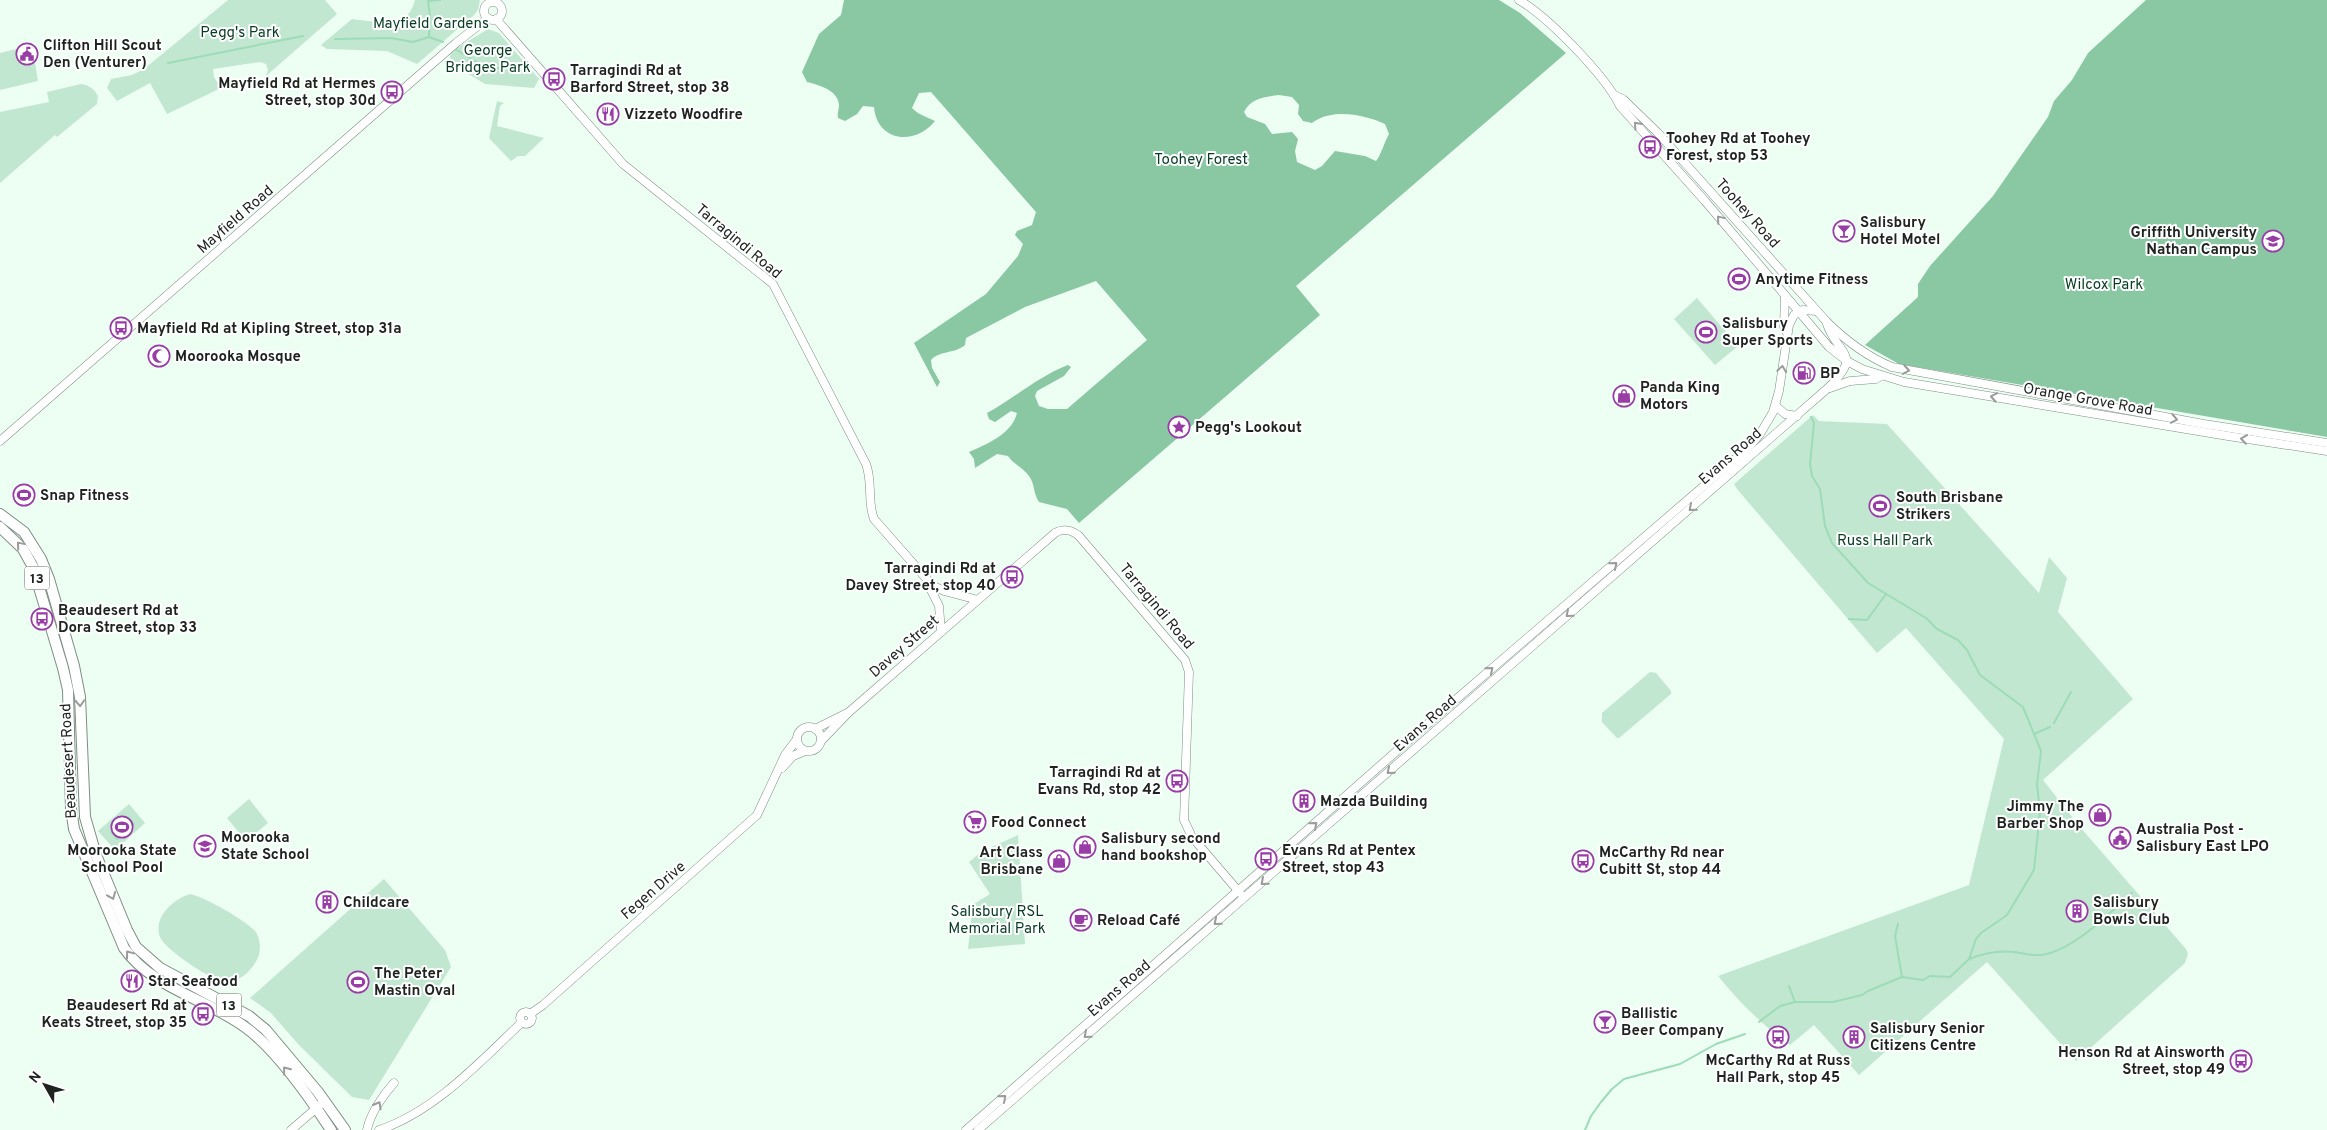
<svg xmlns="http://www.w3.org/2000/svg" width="2327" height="1130" viewBox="0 0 2327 1130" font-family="Overpass,sans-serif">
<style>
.green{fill:#c2e7d0}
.forest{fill:#89c8a3;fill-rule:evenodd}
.water{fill:#9cdcb6}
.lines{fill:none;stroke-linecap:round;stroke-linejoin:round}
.stream{stroke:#9cdcb6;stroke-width:2}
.secondary-casing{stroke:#7e8e84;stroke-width:9}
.highway-casing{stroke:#7e8e84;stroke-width:12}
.secondary{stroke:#fff;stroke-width:8}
.highway{stroke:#fff;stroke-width:10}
.oneway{stroke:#999c9a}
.labels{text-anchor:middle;stroke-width:4;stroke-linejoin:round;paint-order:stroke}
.shield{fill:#fff;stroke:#616562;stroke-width:1}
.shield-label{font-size:14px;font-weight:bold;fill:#1d231f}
.park-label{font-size:15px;fill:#083c24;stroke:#fff}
.poi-label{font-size:15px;font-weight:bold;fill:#1d231f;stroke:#fff;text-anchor:start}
.street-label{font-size:15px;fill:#1d231f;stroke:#fff}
</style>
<rect width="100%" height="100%" fill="#edfef3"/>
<g class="green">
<path d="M228 0H325L337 14 266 76 268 70 266 64 260 62 213 69 214 77 221 88 167 114 150 83 117 101 107 88 111 79 132 75 144 69Z"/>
<path d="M415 0H480L478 10 474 15 417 64 387 51 327 49 321 45 352 19C366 21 392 25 405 17 411 13 413 6 415 0Z"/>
<path d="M488 29 499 33 539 79 534 88 485 84 452 64 450 56 452 51Z"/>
<path d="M32 45 38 81 0 90V53Z"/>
<path d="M81 84C89 85 94 89 98 96L97 104 57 137 55 135 0 183V112L49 102 47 92Z"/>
<path d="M497 101 504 103 500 106 497 126 544 138 525 156H518L511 161 489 138Z"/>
<path d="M1697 298 1738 346 1715 365 1674 319Z"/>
<path d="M1813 415 1819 421 1887 424 2039 593 2049 557 2067 578 2058 612 2133 699 2043 780 2080 827 2186 949 2188 954 2185 963 2076 1061 1987 962 1859 1075 1814 1025 1790 1045C1762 1025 1739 1002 1718 976L1969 885 2004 739 1906 628 1877 653 1737 489 1734 484Z"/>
<path d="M1650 672 1656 673 1671 691V694L1619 738H1617L1602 722V713Z"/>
<path d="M249 799 268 823 246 841 227 818Z"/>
<path d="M129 804 145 823 115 850 98 831Z"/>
<path d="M1018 835 1025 944 968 949 972 912 969 907 990 894 969 862 981 852Z"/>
<path d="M384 879 445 950 451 967 369 1100 352 1097 299 1045 271 1013 250 998Z"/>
<path d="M190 894C205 897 245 920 255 931 262 940 261 955 255 963 250 971 244 977 235 980 232 980 230 982 227 982 213 982 168 951 161 939 151 919 173 899 190 894Z"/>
</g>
<g class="forest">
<path d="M844 0H1499L1520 13 1566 53 1296 286 1320 315 1079 523 1067 509 1039 502C1033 493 1035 484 1029 476 1023 467 1014 465 1008 456L997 454 975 468 974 459 969 452C987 444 1012 434 1017 413L1011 411 995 422 989 419 987 413C1015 398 1037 377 1068 365L1071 367 1064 376 1037 391 1035 396 1039 406 1048 409H1067L1147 340 1096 281 1025 307 966 338 965 345C955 354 940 350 931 360L932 368 940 382 937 387 914 343 986 294 1018 256 1023 244 1015 235 1017 231 1032 225 1036 212 931 92 919 93 912 108C917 114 927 117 935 121 915 146 877 142 874 107L863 106 857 114 845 121 838 118C837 113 839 110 839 105 838 90 819 85 807 82L802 72 819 34 841 15ZM1279 95 1292 97 1299 105 1298 114 1303 121 1312 123C1331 108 1364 114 1385 124L1389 134C1385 141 1380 157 1376 161L1365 156 1335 151 1322 166 1315 170 1297 162 1295 151 1298 139 1292 132 1272 134 1265 124 1247 117 1244 112C1251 98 1264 97 1279 95Z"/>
<path d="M2146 0H2327V437L1899 364 1865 345 1918 297V284L1930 266 1993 196 2048 117 2054 101 2072 80 2088 53Z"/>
</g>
<path class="water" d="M128 816 135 824 117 840 110 832Z"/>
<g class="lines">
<g class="stream">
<path d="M428 0 430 17 429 37"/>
<path d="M428 1 440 0"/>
<path d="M335 39 391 38 413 42 429 37 443 42"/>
<path d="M457 50 483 66 503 69"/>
<path d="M168 63 303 36"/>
<path d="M1849 619 1867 620 1886 594"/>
<path d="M2054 723 2071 692"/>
<path d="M2034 734 2050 727"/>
<path d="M1898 924 1895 936 1902 977"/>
<path d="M1969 959C1984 953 1998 950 2014 952 2023 953 2032 956 2041 955 2073 951 2108 914 2132 893"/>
<path d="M1789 986 1795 1002"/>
<path d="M1759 1022 1780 1006 1795 1002H1833L1862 995 1868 991 1902 977 1923 980 1930 976 1950 977 1969 959 1976 939 1981 933 2007 915 2034 870 2040 812 2037 784 2041 751 2023 707 1980 675 1967 650 1958 640 1937 629 1926 618 1868 583 1832 543 1825 526 1820 489 1812 476 1810 464 1814 423 1811 417"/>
<path d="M1585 1130 1591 1116 1601 1102 1612 1089 1624 1079 1680 1064 1716 1044 1745 1034"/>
</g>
<g class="secondary-casing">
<g id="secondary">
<path d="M1519 0C1548 17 1605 75 1620 106L1705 201 1829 347 1847 361 1862 369 1904 382 2228 436 2327 451"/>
<circle cx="493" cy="11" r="9"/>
<path d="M496 19 623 164 773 284 866 464C873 482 867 502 874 519L932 585 944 591 978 600"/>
<path d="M1614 95 1623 99 1658 133 1826 321C1846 341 1866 356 1892 367L2204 424 2327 443"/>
<path d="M1785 296 1784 326 1786 331"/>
<path d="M1830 388 1850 381 1876 379 1881 376"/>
<path d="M1776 406 1785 414 1797 416"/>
<path d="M0 441 456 43 488 18"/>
<path d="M927 582 939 606 941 632"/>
<circle cx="809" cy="739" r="12"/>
<path d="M815 729 847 713"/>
<path d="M821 741 849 712 1055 533C1063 528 1072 530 1079 536L1185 660 1189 672 1184 820 1192 837 1240 893"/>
<path d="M782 768 793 756 805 751"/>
<circle cx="526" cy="1018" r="6"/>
<path d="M530 1014 543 1005 757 815 785 755 797 739"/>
<path d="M291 1130 320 1105"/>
<path d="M367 1130C370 1114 383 1095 394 1083"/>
<path d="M379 1130C434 1112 480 1062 521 1023"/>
<path d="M966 1130 1424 727 1749 447 1760 434 1773 412 1779 391 1789 325 1794 315 1802 310 1817 311"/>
<path d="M978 1130 1828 388C1865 352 1836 356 1826 321"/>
</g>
</g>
<g class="highway-casing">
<g id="highway">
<path d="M0 514 24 532 41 559 49 579 74 666 80 697 85 817 96 855 127 930 136 947 160 968 249 1016 266 1030 318 1092 345 1130"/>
<path d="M0 527 23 549 33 567 63 668 68 690 71 809 74 829 124 948C152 988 207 999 245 1027 276 1049 310 1098 331 1130"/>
</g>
</g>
<use href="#secondary" class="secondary"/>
<use href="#highway" class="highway"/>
</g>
<defs><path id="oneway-chevron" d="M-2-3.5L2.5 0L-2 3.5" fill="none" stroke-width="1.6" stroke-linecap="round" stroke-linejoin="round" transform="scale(1.25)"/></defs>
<g class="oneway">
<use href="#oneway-chevron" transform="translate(1637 125) rotate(-132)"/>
<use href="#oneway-chevron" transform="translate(1720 219) rotate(-130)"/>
<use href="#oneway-chevron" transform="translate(1782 369) rotate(-82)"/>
<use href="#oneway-chevron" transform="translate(1906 370) rotate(10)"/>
<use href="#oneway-chevron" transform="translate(1994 397) rotate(-170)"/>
<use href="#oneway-chevron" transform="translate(2174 419) rotate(11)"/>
<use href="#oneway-chevron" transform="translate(2244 439) rotate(-172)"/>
<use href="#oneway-chevron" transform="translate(1692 508) rotate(139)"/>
<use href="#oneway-chevron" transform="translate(20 545) rotate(-130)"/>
<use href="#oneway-chevron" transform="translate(1614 565) rotate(-41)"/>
<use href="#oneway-chevron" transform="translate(1569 614) rotate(139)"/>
<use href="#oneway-chevron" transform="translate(1490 670) rotate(-40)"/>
<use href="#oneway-chevron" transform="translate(80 703) rotate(87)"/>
<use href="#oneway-chevron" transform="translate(1390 771) rotate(139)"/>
<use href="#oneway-chevron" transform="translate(1314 825) rotate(-41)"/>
<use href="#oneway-chevron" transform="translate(1264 882) rotate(139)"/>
<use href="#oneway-chevron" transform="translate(112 896) rotate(68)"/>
<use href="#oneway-chevron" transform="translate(1217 922) rotate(140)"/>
<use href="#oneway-chevron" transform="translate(129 954) rotate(-127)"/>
<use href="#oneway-chevron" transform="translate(1087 1035) rotate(139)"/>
<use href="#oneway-chevron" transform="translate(286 1070) rotate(-129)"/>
<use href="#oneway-chevron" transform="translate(1003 1098) rotate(-41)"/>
<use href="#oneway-chevron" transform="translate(378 1105) rotate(-60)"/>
</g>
<defs>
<g id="civic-ring" transform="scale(1.125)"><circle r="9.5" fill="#fff" stroke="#983ca6" stroke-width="1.5"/><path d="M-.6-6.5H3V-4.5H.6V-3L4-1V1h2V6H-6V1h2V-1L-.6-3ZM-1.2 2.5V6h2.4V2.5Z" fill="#983ca6"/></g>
<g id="bus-ring" transform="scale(1.125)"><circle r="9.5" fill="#fff" stroke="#983ca6" stroke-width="1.5"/><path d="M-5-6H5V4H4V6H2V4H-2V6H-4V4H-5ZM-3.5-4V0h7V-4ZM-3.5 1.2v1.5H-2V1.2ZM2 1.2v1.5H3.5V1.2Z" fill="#983ca6"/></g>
<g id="restaurant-ring" transform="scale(1.125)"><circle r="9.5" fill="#fff" stroke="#983ca6" stroke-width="1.5"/><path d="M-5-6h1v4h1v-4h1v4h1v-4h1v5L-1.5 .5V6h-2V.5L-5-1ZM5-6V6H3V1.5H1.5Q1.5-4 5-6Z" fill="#983ca6"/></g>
<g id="bar-ring" transform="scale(1.125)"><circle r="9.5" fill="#fff" stroke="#983ca6" stroke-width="1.5"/><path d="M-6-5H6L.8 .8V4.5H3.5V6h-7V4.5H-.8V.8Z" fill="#983ca6"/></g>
<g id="university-ring" transform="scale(1.125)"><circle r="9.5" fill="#fff" stroke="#983ca6" stroke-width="1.5"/><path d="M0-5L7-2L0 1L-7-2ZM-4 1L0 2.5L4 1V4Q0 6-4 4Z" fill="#983ca6"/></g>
<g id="stadium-ring" transform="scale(1.125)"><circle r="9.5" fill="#fff" stroke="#983ca6" stroke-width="1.5"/><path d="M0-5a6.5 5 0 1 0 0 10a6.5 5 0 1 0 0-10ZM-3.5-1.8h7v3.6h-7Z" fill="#983ca6"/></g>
<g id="mosque-ring" transform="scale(1.125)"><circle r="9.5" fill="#fff" stroke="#983ca6" stroke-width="1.5"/><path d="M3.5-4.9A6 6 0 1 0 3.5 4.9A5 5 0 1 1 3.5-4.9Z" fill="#983ca6"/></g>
<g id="fuel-ring" transform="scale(1.125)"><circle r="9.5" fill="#fff" stroke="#983ca6" stroke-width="1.5"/><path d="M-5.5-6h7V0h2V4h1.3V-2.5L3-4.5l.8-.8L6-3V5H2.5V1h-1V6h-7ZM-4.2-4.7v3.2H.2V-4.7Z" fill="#983ca6"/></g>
<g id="shop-ring" transform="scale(1.125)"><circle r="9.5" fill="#fff" stroke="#983ca6" stroke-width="1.5"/><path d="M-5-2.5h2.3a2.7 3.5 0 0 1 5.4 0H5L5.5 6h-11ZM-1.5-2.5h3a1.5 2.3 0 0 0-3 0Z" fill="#983ca6"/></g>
<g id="sight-ring" transform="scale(1.125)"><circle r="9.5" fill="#fff" stroke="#983ca6" stroke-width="1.5"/><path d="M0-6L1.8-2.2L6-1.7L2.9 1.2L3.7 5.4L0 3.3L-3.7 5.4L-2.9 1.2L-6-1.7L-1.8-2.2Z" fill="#983ca6"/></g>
<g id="building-ring" transform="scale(1.125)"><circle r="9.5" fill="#fff" stroke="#983ca6" stroke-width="1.5"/><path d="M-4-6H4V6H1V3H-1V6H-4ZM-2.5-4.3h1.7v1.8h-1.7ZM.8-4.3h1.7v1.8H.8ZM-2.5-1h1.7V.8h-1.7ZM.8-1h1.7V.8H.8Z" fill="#983ca6"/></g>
<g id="supermarket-ring" transform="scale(1.125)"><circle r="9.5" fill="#fff" stroke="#983ca6" stroke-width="1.5"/><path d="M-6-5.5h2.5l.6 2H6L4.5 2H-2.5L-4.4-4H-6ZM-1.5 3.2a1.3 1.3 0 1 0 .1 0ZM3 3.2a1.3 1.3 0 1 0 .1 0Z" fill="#983ca6"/></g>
<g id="school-ring" transform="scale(1.125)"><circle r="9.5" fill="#fff" stroke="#983ca6" stroke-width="1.5"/><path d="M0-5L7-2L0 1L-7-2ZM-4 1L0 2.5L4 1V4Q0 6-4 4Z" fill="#983ca6"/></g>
<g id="cafe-ring" transform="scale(1.125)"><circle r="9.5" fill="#fff" stroke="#983ca6" stroke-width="1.5"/><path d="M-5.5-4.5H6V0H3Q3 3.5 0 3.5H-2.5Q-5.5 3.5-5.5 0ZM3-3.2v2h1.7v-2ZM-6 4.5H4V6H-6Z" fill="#983ca6"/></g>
</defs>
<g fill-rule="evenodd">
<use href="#civic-ring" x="27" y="54"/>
<use href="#bus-ring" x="554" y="79"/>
<use href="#bus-ring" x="392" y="92"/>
<use href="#restaurant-ring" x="608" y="114"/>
<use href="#bus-ring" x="1650" y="147"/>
<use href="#bar-ring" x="1844" y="231"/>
<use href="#university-ring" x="2273" y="241"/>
<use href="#stadium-ring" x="1739" y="279"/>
<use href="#bus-ring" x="121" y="328"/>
<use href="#stadium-ring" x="1706" y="332"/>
<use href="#mosque-ring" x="159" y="356"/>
<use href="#fuel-ring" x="1804" y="373"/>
<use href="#shop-ring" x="1624" y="396"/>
<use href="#sight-ring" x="1179" y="427"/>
<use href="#stadium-ring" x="24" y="495"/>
<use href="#stadium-ring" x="1880" y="506"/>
<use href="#bus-ring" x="1012" y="577"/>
<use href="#bus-ring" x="42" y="619"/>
<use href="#bus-ring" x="1177" y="781"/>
<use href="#building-ring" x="1304" y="801"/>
<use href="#shop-ring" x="2100" y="815"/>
<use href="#supermarket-ring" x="975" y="822"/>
<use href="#stadium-ring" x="122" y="827"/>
<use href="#civic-ring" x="2120" y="838"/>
<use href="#school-ring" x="205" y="846"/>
<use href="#shop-ring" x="1085" y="847"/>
<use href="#bus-ring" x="1266" y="859"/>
<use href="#shop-ring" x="1059" y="861"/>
<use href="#bus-ring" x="1583" y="861"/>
<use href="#building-ring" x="327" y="902"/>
<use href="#building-ring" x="2077" y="911"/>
<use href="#cafe-ring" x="1081" y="920"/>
<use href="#restaurant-ring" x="132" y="981"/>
<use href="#stadium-ring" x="358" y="982"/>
<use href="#bus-ring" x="203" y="1014"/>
<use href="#bar-ring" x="1605" y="1022"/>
<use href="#bus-ring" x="1778" y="1037"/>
<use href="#building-ring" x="1854" y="1037"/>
<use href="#bus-ring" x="2241" y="1061"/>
</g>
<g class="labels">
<g class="shield">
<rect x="24.5" y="566.5" width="25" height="23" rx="4"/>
<rect x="216.5" y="993.5" width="25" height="23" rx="4"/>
</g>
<g class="shield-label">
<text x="37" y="583">13</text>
<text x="229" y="1010">13</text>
</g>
<g class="park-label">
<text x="431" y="28">Mayfield Gardens</text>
<text x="240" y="37">Pegg's Park</text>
<text x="488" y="55">George<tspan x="488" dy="17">Bridges Park</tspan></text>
<text x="1201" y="164">Toohey Forest</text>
<text x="2104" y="289">Wilcox Park</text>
<text x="1885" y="545">Russ Hall Park</text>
<text x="997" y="916">Salisbury RSL<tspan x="997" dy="17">Memorial Park</tspan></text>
</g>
<g class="poi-label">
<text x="43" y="50">Clifton Hill Scout<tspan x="43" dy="17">Den (Venturer)</tspan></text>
<text x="570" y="75">Tarragindi Rd at<tspan x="570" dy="17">Barford Street, stop 38</tspan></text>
<text x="376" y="88" text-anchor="end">Mayfield Rd at Hermes<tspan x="376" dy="17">Street, stop 30d</tspan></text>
<text x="624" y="119">Vizzeto Woodfire</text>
<text x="1666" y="143">Toohey Rd at Toohey<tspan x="1666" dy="17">Forest, stop 53</tspan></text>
<text x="1860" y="227">Salisbury<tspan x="1860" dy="17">Hotel Motel</tspan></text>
<text x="2257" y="237" text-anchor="end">Griffith University<tspan x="2257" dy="17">Nathan Campus</tspan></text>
<text x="1755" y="284">Anytime Fitness</text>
<text x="1722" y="328">Salisbury<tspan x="1722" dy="17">Super Sports</tspan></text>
<text x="137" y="333">Mayfield Rd at Kipling Street, stop 31a</text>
<text x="175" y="361">Moorooka Mosque</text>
<text x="1820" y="378">BP</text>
<text x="1640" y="392">Panda King<tspan x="1640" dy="17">Motors</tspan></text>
<text x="1195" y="432">Pegg's Lookout</text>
<text x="40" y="500">Snap Fitness</text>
<text x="1896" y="502">South Brisbane<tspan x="1896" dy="17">Strikers</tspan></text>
<text x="996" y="573" text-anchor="end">Tarragindi Rd at<tspan x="996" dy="17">Davey Street, stop 40</tspan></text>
<text x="58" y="615">Beaudesert Rd at<tspan x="58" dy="17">Dora Street, stop 33</tspan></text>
<text x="1161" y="777" text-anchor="end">Tarragindi Rd at<tspan x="1161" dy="17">Evans Rd, stop 42</tspan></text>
<text x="1320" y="806">Mazda Building</text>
<text x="2084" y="811" text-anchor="end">Jimmy The<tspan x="2084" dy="17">Barber Shop</tspan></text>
<text x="991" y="827">Food Connect</text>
<text x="2136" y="834">Australia Post -<tspan x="2136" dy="17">Salisbury East LPO</tspan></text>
<text x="221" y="842">Moorooka<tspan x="221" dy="17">State School</tspan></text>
<text x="1101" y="843">Salisbury second<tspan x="1101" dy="17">hand bookshop</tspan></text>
<text x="122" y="855" text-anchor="middle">Moorooka State<tspan x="122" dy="17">School Pool</tspan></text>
<text x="1282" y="855">Evans Rd at Pentex<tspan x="1282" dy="17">Street, stop 43</tspan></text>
<text x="1043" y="857" text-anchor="end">Art Class<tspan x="1043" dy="17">Brisbane</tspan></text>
<text x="1599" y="857">McCarthy Rd near<tspan x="1599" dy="17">Cubitt St, stop 44</tspan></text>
<text x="343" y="907">Childcare</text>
<text x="2093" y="907">Salisbury<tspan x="2093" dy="17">Bowls Club</tspan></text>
<text x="1097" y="925">Reload Café</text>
<text x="374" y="978">The Peter<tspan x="374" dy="17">Mastin Oval</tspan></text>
<text x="148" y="986">Star Seafood</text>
<text x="187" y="1010" text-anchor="end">Beaudesert Rd at<tspan x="187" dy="17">Keats Street, stop 35</tspan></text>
<text x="1621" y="1018">Ballistic<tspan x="1621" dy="17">Beer Company</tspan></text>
<text x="1870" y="1033">Salisbury Senior<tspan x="1870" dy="17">Citizens Centre</tspan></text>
<text x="2225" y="1057" text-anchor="end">Henson Rd at Ainsworth<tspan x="2225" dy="17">Street, stop 49</tspan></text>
<text x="1778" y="1065" text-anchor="middle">McCarthy Rd at Russ<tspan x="1778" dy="17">Hall Park, stop 45</tspan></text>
</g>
<g class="street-label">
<text transform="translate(1748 213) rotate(48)" y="5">Toohey Road</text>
<text transform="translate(235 219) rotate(-41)" y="5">Mayfield Road</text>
<text transform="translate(739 241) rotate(40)" y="5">Tarragindi Road</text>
<text transform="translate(2088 399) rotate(10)" y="5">Orange Grove Road</text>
<text transform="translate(1730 456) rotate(-41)" y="5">Evans Road</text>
<text transform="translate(1157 606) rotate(50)" y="5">Tarragindi Road</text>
<text transform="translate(904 646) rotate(-41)" y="5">Davey Street</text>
<text transform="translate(1425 723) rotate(-41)" y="5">Evans Road</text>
<text transform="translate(68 761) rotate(-93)" y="5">Beaudesert Road</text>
<text transform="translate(653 890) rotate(-41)" y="5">Fegen Drive</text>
<text transform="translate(1119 988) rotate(-41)" y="5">Evans Road</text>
</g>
</g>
<g transform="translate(45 1085) rotate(309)" stroke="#ffffff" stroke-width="4" paint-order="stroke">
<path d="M0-4L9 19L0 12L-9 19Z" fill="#1d231f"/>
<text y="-8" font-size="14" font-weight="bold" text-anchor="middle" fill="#1d231f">N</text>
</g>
</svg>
